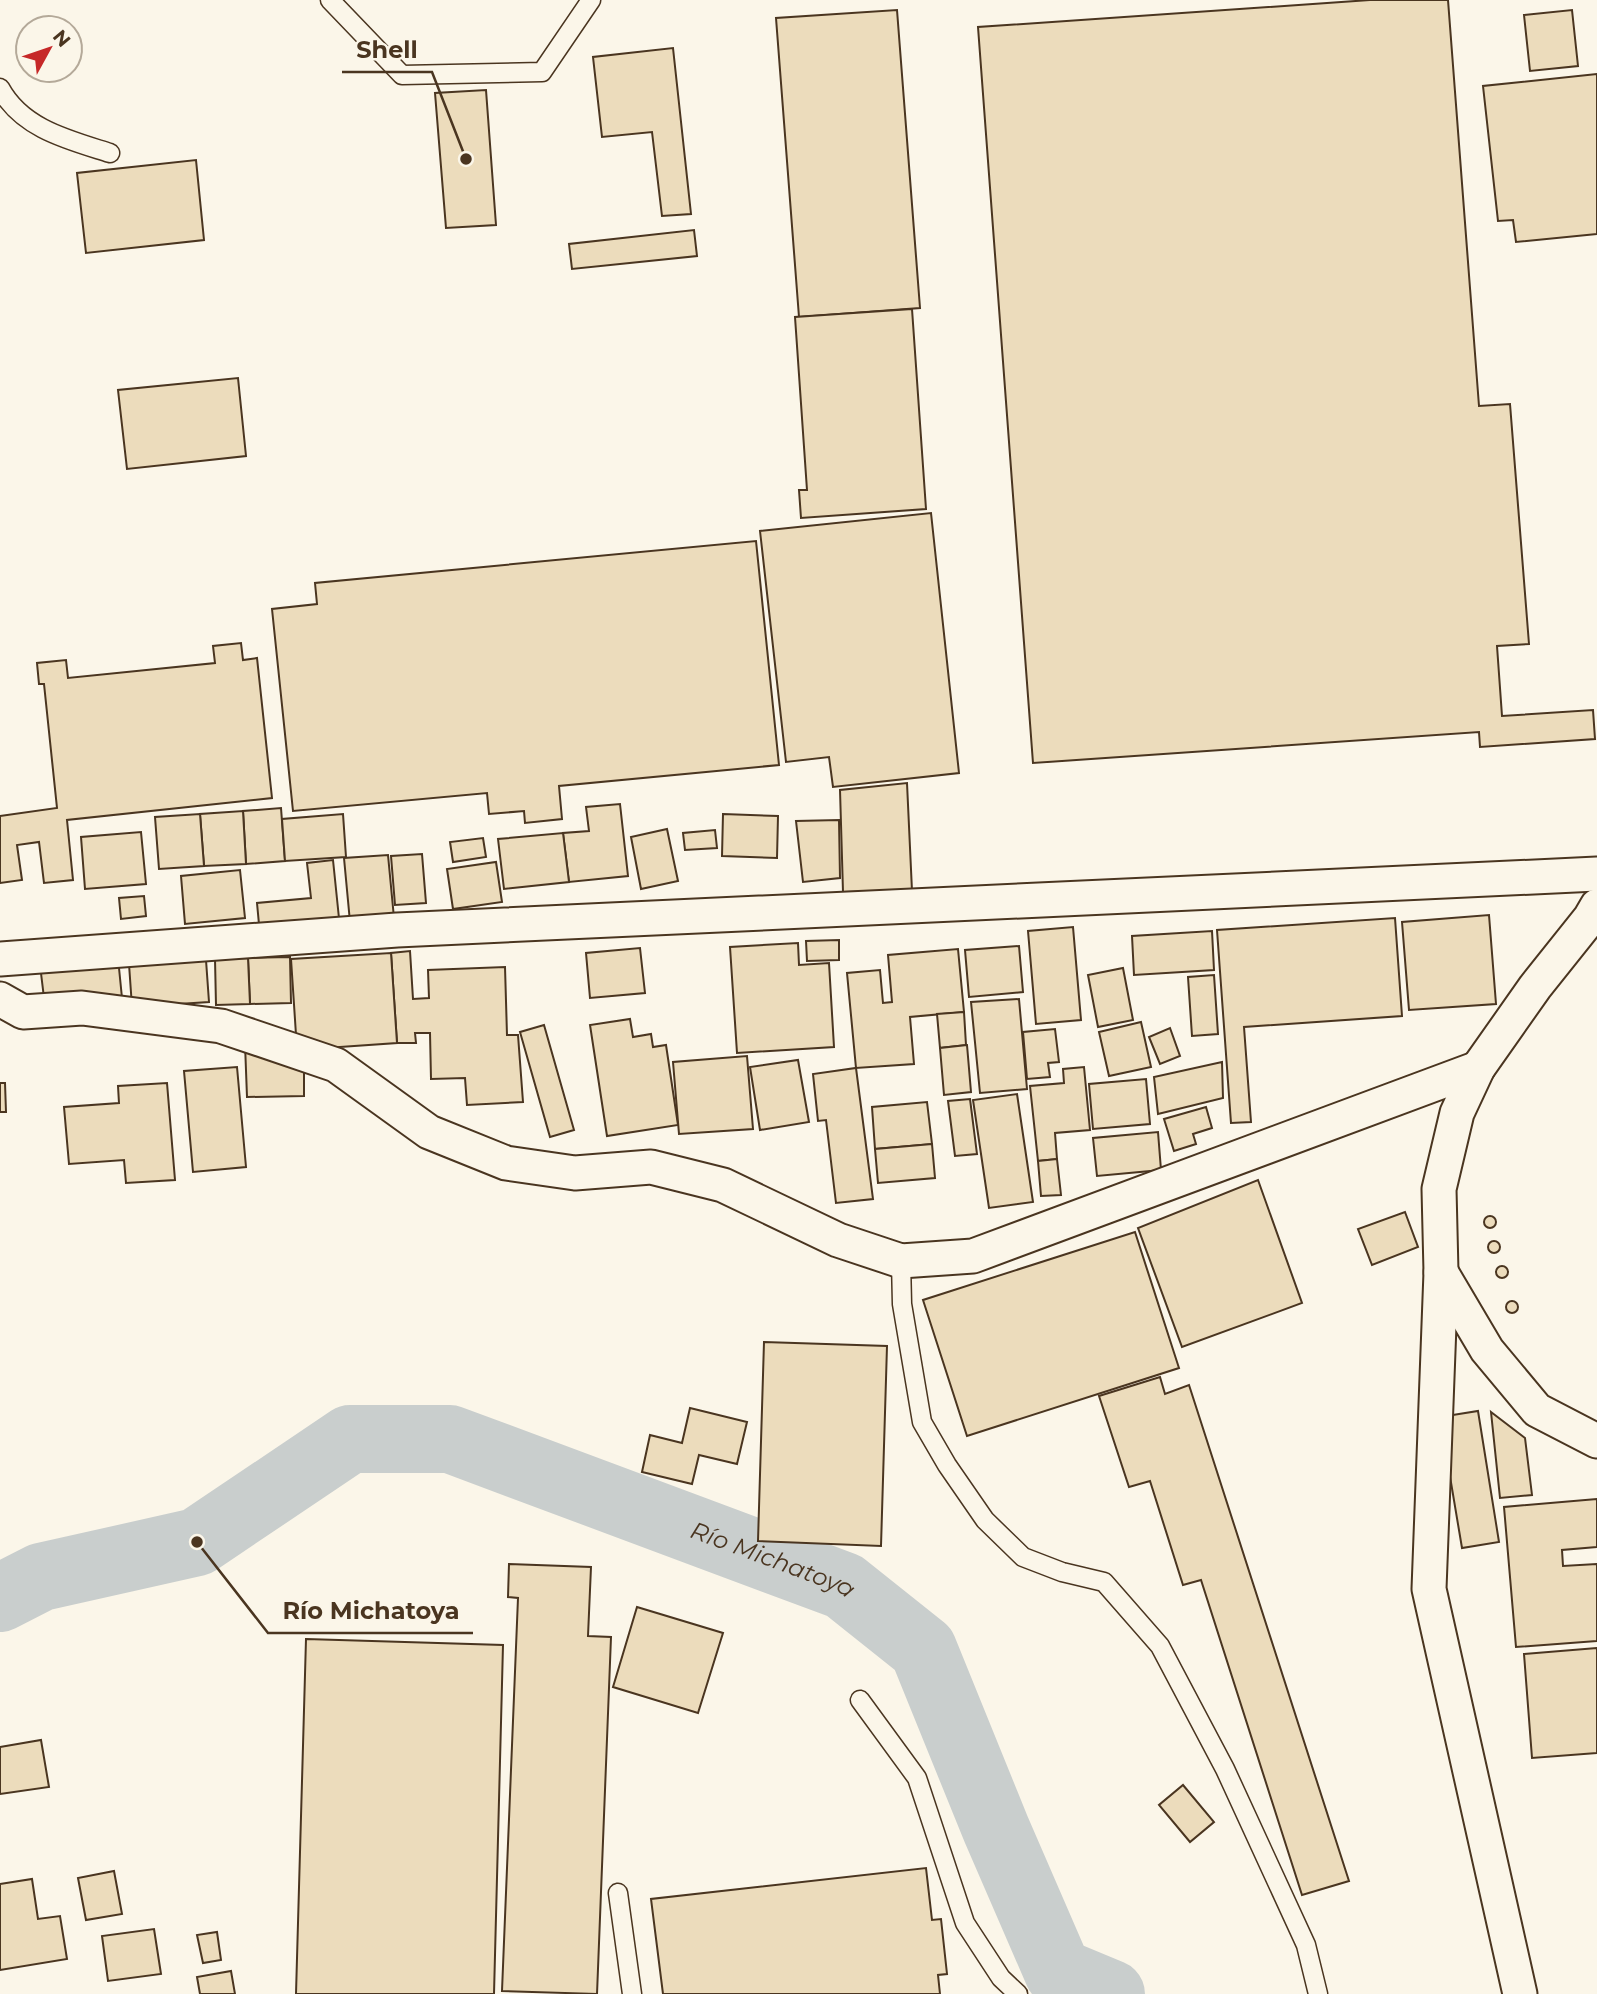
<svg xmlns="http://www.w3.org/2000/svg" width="1597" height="1994" viewBox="0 0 1597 1994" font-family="Montserrat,sans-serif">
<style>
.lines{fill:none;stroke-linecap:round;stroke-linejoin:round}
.river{stroke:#c9cecd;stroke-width:68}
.building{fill:#ecdcbc;stroke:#4a3520;stroke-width:2}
.service-casing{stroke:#4a3520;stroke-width:21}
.minor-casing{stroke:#4a3520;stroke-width:37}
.service{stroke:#fbf6e9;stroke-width:18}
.minor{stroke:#fbf6e9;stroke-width:33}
.labels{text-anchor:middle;stroke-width:5;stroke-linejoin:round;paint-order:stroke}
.water-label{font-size:24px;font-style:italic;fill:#4a3520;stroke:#fbf6e9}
.leader{fill:none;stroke:#4a3520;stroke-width:2.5}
.callout-dot{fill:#4a3520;stroke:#fbf6e9;stroke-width:2.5}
.callout-label{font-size:24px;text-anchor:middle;font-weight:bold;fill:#4a3520;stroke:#fbf6e9;stroke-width:5;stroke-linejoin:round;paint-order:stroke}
</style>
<rect width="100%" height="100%" fill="#fbf6e9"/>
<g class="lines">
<path class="river" id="s1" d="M0 1598 41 1577 197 1542 350 1439H450L844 1586 923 1649 996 1829 1058 1972 1111 1994"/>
</g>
<g class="building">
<path d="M1370 0H1448L1479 406 1510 404 1529 644 1497 646 1502 716 1593 710 1595 739 1480 747 1479 732 1033 763 978 27Z"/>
<path d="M897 10 920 308 799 317 776 18Z"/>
<path d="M1572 10 1578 66 1530 71 1524 15Z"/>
<path d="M673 48 691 214 662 216 652 132 602 137 593 57Z"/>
<path d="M1597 74V234L1516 242 1513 220 1498 221 1483 86Z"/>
<path d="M486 90 496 225 446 228 435 93Z"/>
<path d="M196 160 204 240 86 253 77 173Z"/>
<path d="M694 230 697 256 572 269 569 244Z"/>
<path d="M912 309 926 509 801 518 799 490H807L795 317Z"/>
<path d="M238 378 246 456 127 469 118 390Z"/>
<path d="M931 513 959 773 833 787 829 757 786 762 760 531Z"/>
<path d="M756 541 779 765 559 786 562 819 525 823 524 811 489 814 487 793 293 811 272 609 317 604 315 583Z"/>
<path d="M241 643 243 660 257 658 272 798 67 820 73 880 44 883 39 842 17 845 22 880 0 883V816L57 808 44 684H39L37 663 66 660 68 678 215 663 213 646Z"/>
<path d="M907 783 912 891 843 892 840 790Z"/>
<path d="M620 804 628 876 569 882 563 833 589 831 586 807Z"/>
<path d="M281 808 285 861 246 864 243 811Z"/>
<path d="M243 811 246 864 204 866 200 814Z"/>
<path d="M200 814 204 866 159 869 155 817Z"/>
<path d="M343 814 346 857 285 861 282 819Z"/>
<path d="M723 814 778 816 777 858 722 856Z"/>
<path d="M839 820 840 878 803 882 796 821Z"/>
<path d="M667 829 678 881 641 889 631 837Z"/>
<path d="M715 830 717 848 685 850 683 833Z"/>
<path d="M141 832 146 884 85 889 81 837Z"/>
<path d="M563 833 569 882 504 889 498 839Z"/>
<path d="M483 838 486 857 453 862 450 842Z"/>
<path d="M422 854 426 903 395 905 391 856Z"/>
<path d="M388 855 394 918 350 922 344 858Z"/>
<path d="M333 860 340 928 260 935 257 903 311 898 307 863Z"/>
<path d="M496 862 502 902 453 909 447 869Z"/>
<path d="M240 870 245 918 185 924 181 876Z"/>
<path d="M144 896 146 916 121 919 119 898Z"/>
<path d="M1489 915 1496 1004 1409 1010 1402 922Z"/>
<path d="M1395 918 1402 1016 1244 1027 1251 1122 1231 1123 1217 930Z"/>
<path d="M1073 927 1081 1020 1036 1024 1028 931Z"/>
<path d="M1212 931 1214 970 1134 975 1132 936Z"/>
<path d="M839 940V960L807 961 806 941Z"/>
<path d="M798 943 799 965 829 963 834 1047 737 1053 730 947Z"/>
<path d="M1019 946 1023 992 969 997 965 950Z"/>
<path d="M640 948 645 993 590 998 586 953Z"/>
<path d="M958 949 964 1012 910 1017 914 1064 856 1068 847 973 880 970 883 1003 892 1002 888 955Z"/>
<path d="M410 951 413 999 429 998 428 970 505 967 507 1035H518L523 1102 467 1105 465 1078 431 1079 430 1033H415L416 1043H397L391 953Z"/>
<path d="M391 953 397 1043 297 1050 291 959Z"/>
<path d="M290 957 291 1003 250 1004 248 958Z"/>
<path d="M118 958 122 998 45 1006 40 965Z"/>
<path d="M248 958 250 1004 216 1005 215 959Z"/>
<path d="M206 960 209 1002 132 1007 129 964Z"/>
<path d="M1123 968 1133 1020 1098 1027 1088 975Z"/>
<path d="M1214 975 1218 1034 1192 1036 1188 977Z"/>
<path d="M1019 999 1027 1089 980 1093 971 1002Z"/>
<path d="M964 1012 966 1045 940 1048 937 1014Z"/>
<path d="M630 1019 633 1037 651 1034 653 1047 666 1045 678 1125 607 1136 590 1025Z"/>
<path d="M1141 1022 1151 1067 1109 1076 1099 1032Z"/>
<path d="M544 1025 574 1130 550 1137 520 1032Z"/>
<path d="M1170 1028 1180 1056 1160 1064 1149 1037Z"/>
<path d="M1055 1029 1059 1062 1048 1063 1050 1077 1027 1079 1023 1032Z"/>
<path d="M245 1044 304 1066V1096L247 1097Z"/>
<path d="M967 1045 971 1092 944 1095 940 1048Z"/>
<path d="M747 1056 753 1129 679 1134 673 1062Z"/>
<path d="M798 1060 809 1122 760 1130 750 1067Z"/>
<path d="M1222 1062 1223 1098 1158 1114 1154 1077Z"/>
<path d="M237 1067 246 1167 193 1172 184 1071Z"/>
<path d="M1084 1067 1090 1130 1055 1133 1057 1159 1038 1161 1030 1086 1064 1083 1063 1069Z"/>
<path d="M856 1068 873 1199 836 1203 826 1120 818 1121 813 1074Z"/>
<path d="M1146 1079 1150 1124 1093 1129 1089 1084Z"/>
<path d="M0 1083H5L6 1112H0Z"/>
<path d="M167 1083 175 1180 126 1183 124 1160 69 1164 64 1107 119 1103 118 1086Z"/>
<path d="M1017 1094 1033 1202 989 1208 973 1100Z"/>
<path d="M970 1099 977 1154 955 1156 948 1101Z"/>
<path d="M927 1102 932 1144 875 1149 872 1107Z"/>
<path d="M1206 1107 1212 1128 1193 1134 1196 1144 1174 1151 1164 1119Z"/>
<path d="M1158 1132 1161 1170 1097 1176 1093 1138Z"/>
<path d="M932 1144 935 1178 878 1183 875 1149Z"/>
<path d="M1057 1159 1061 1195 1041 1196 1038 1161Z"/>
<path d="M1258 1180 1302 1303 1182 1347 1138 1228Z"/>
<path d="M1405 1212 1418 1247 1372 1265 1358 1229Z"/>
<circle cx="1490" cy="1222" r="6"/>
<path d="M1135 1232 1179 1368 967 1436 923 1300Z"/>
<circle cx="1494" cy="1247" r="6"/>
<circle cx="1502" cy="1272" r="6"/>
<circle cx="1512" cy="1307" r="6"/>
<path d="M764 1342 887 1346 881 1546 758 1541Z"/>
<path d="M1160 1377 1165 1394 1189 1385 1349 1881 1302 1895 1201 1580 1183 1585 1150 1481 1129 1487 1099 1396Z"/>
<path d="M690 1408 747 1422 737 1464 699 1455 692 1484 642 1472 650 1435 682 1443Z"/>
<path d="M1478 1411 1499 1542 1462 1548 1440 1417Z"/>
<path d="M1491 1412 1525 1438 1532 1495 1500 1498Z"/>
<path d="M1597 1499V1547L1562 1550 1563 1566 1597 1564V1641L1516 1647 1504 1507Z"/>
<path d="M509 1564 591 1567 588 1636 611 1637 597 1994 502 1991 518 1598 508 1597Z"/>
<path d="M637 1607 723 1633 698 1713 613 1687Z"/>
<path d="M306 1639 503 1645 494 1994H296Z"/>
<path d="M1597 1648V1753L1532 1758 1524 1654Z"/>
<path d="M41 1740 49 1787 0 1794V1747Z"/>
<path d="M1183 1785 1214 1822 1190 1842 1159 1805Z"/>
<path d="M926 1868 932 1920 941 1919 947 1974 938 1975 940 1994H663L651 1899Z"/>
<path d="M114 1871 122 1914 86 1920 78 1878Z"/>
<path d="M32 1879 38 1919 60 1916 67 1959 0 1970V1884Z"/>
<path d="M154 1929 161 1974 108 1981 102 1936Z"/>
<path d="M217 1932 221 1960 203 1963 197 1935Z"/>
<path d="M231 1971 235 1994H200L197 1977Z"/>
</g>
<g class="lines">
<g class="service-casing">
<g id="service">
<path d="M330 0 402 75 542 72 591 0"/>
<path d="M0 88C22 129 69 140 110 153"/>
<path d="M901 1261 902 1304 922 1422 947 1465 985 1520 1023 1557 1062 1572 1104 1582 1160 1646 1225 1769 1306 1945 1318 1994"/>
<path d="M860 1700 917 1778 965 1923 1001 1978 1018 1994"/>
<path d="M618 1893 632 1994"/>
</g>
</g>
<g class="minor-casing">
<g id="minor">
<path d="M0 959 397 930 1597 874"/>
<path d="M0 999 23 1012 82 1008 221 1026 336 1065 429 1132 506 1163 575 1173 651 1167 723 1185 838 1240 901 1261 973 1256 1478 1068"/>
<path d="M1441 1272 1487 1350 1537 1410 1597 1441"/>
<path d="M1520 1994 1429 1589 1441 1272 1439 1189 1457 1113 1478 1068 1535 987 1590 918 1597 906"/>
</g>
</g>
<use href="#service" class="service"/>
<use href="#minor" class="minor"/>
</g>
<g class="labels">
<g class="water-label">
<text dy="8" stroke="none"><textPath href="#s1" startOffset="835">Río Michatoya</textPath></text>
</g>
</g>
<path class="leader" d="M466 159L432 72H342M197 1542L268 1633H473"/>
<g class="callout-dot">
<circle cx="466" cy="159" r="7"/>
<circle cx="197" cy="1542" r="7"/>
</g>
<g class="callout-label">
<text x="387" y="58">Shell</text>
<text x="371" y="1619">Río Michatoya</text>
</g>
<g transform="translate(49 49) rotate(50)"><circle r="33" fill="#fbf6e9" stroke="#b4a999" stroke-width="2"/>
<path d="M0-5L12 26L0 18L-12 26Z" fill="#c62828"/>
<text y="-10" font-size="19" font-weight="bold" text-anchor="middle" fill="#4a3520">N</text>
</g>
</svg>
